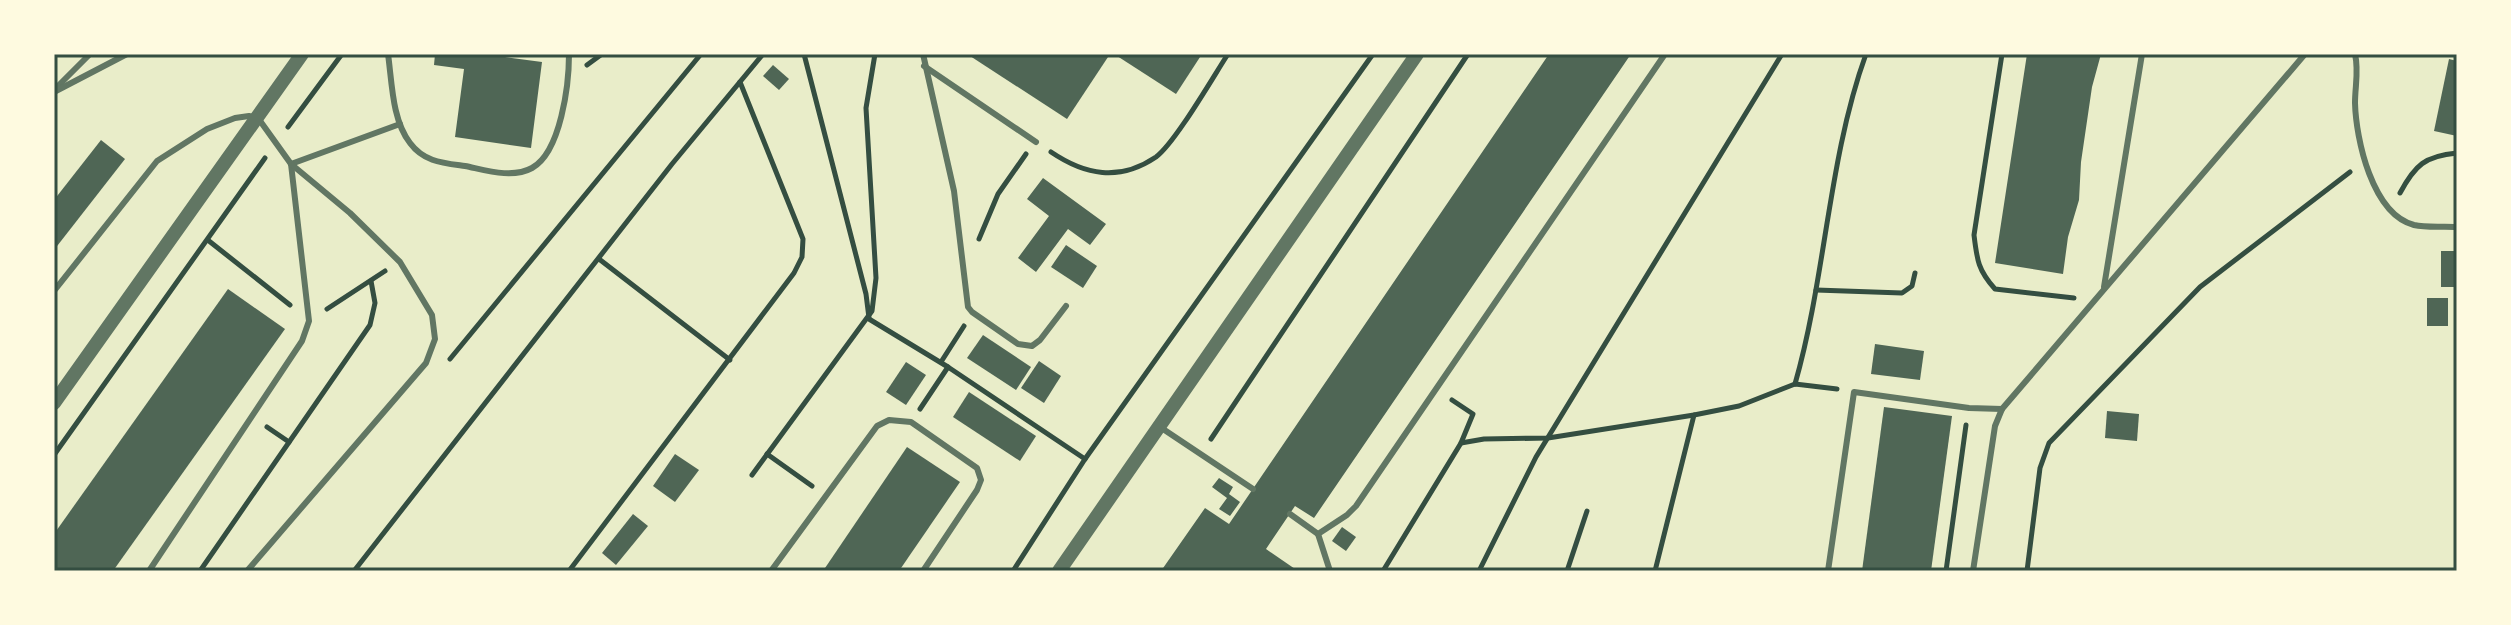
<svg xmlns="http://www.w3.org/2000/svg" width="2511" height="625" viewBox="0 0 2511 625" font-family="'Crimson Pro',serif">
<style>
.building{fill:#4f6655}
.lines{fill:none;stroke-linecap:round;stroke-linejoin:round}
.path{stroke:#344e41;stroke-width:5}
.service{stroke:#617663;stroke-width:6}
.tertiary{stroke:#617663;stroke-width:14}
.neatline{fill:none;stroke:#344e41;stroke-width:3}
</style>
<rect width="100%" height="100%" fill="#e9edc9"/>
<g class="building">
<path d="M435 54H506L505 57 542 62 531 148 455 137 464 69 434 65Z"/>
<path d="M967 54H1110L1067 119Z"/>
<path d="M1114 54H1202L1176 94Z"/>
<path d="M1549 54H1631L1314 518 1295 506 1266 549 1298 571H1161L1205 508 1229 524Z"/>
<path d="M2027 54H2101L2092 87 2081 162 2079 200 2068 237 2063 274 1995 263Z"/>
<path d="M2449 59 2457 61V136L2434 131Z"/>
<path d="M773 65 789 79 779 90 763 76Z"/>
<path d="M101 140 125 159 54 250V200Z"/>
<path d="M1043 178 1106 224 1090 245 1068 229 1036 272 1018 258 1049 216 1027 199Z"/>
<path d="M1066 245 1097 266 1083 288 1051 267Z"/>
<rect x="2441" y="251" width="16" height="36"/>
<path d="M228 289 285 329 113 571H54V534Z"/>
<rect x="2427" y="298" width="21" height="28"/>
<path d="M983 335 1031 367 1016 390 967 358Z"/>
<path d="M1875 344 1924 351 1920 380 1871 374Z"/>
<path d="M1039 361 1061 376 1044 403 1021 388Z"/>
<path d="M906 362 926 375 906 405 886 392Z"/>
<path d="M969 392 1036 436 1020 461 953 417Z"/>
<path d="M1884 407 1952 416 1931 571H1862Z"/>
<path d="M2107 411 2139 414 2137 441 2105 438Z"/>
<path d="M907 447 960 482 899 571H823Z"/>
<path d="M675 454 699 470 675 502 653 486Z"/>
<path d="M1219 478 1233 487 1229 494 1240 502 1230 516 1219 509 1227 498 1212 487Z"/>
<path d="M633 514 648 526 616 565 602 553Z"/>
<path d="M1342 527 1356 537 1346 551 1332 541Z"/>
</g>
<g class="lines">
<g class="path">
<path d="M804 54 866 294 869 318"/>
<path d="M2002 54 1974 235C1977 260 1978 270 1995 289L2074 298"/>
<path d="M587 65 602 54"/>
<path d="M288 127 342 54"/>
<path d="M1051 152C1085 175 1119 182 1156 157 1175 143 1213 77 1228 54"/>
<path d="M2400 193C2415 165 2425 156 2457 153"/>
<path d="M979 239 998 194 1026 154"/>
<path d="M209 241 290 305"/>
<path d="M599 259 730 360"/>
<path d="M1816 290 1902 293 1912 286 1915 273"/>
<path d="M327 309 385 271"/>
<path d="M869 319 948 367 1085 459"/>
<path d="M450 359 701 54"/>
<path d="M941 362 964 326"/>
<path d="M1795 384C1826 276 1828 159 1866 54"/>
<path d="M920 409 948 367"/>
<path d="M267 427 289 442"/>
<path d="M1211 439 1468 54"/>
<path d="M1461 443 1484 439 1548 438 1694 415 1739 406 1795 384 1837 389"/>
<path d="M767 454 812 486"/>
<path d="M54 455 265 158"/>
<path d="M752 475 872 311 876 278 866 108 875 54"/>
<path d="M200 571 370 325 375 303 371 281"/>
<path d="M354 571 672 164 763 54"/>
<path d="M569 571 794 273 802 257 803 239 740 82"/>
<path d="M1013 571 1085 459 1373 54"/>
<path d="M1383 571 1461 443 1473 414 1452 400"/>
<path d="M1479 571 1536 457 1782 54"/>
<path d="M1567 571 1587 511"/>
<path d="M1655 571 1694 415"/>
<path d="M1946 571 1966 425"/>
<path d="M2027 571 2040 468 2049 443 2200 287 2350 172"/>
</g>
<g class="service">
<path d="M388 54C392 82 392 120 410 143 424 162 443 163 465 166 485 170 512 179 532 168 561 152 569 84 569 54"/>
<path d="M923 54 954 191 968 307 972 312 1018 344 1032 346 1040 340 1066 306"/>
<path d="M2355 54C2359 71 2355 86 2355 103 2356 139 2372 214 2414 225 2427 228 2443 226 2457 227"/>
<path d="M924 66 1036 142"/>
<path d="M54 90 90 54"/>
<path d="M54 92 127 54"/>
<path d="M291 164 400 124"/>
<path d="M2104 287 2142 54"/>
<path d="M54 291 157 161 207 129 235 118 249 116 258 118 291 164 309 321 302 341 149 571"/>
<path d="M1160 427 1253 489"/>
<path d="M1290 514 1318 534 1347 515 1356 506 1665 54"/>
<path d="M1318 534 1330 571"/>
<path d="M247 571 426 363 435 339 432 315 400 262 350 213 291 164"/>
<path d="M771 571 877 426 889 420 911 422 977 468 981 480 977 490 923 571"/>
<path d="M1828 571 1854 392 1969 408 2002 409"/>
<path d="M1973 571 1995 426 2002 409 2305 54"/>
</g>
<g class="tertiary">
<path d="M54 403 302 54"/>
<path d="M1059 571 1417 54"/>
</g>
</g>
<rect width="2511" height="625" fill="none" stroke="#fefae0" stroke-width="112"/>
<rect x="56" y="56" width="2399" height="513" class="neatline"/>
</svg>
